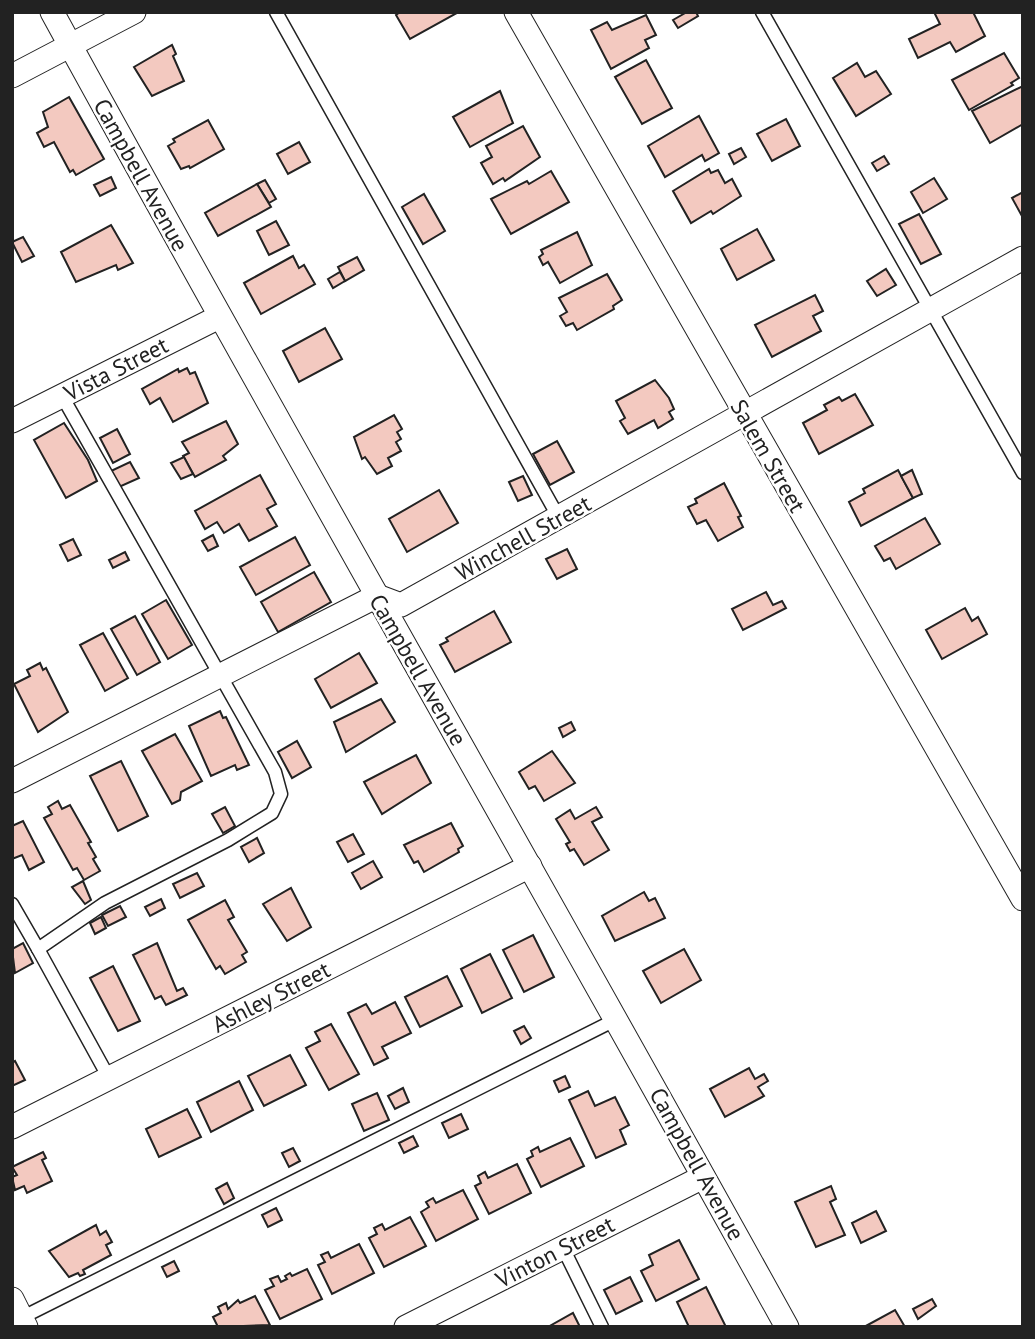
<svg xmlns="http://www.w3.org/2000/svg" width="1035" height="1339" viewBox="0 0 1035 1339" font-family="'PT Sans',sans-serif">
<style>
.building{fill:#f3c9c0;stroke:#222;stroke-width:2}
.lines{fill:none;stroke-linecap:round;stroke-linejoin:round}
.lane-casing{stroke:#222;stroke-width:15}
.street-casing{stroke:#222;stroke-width:25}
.lane{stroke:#fff;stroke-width:12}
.street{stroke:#fff;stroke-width:23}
.labels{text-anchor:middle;stroke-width:5;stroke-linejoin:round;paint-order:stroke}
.street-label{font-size:23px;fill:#222;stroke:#fff}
</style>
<rect width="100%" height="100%" fill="#fff"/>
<g class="building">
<path d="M400 12H457V13L410 39 396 15Z"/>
<path d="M687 12H696L698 16 678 28 673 20Z"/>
<path d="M934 12H973L985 36 956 52 950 42 918 58 909 39 940 24Z"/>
<path d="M646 15 656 35 645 40 649 48 611 69 591 30 607 22 612 30Z"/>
<path d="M172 45 176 54 173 56 184 81 152 96 134 67Z"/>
<path d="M1004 53 1019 78 1011 83 1013 85 969 110 952 80Z"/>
<path d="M646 60 672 108 642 124 615 77Z"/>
<path d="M857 63 865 77 876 71 891 94 856 116 833 78Z"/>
<path d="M1023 86V124L990 143 972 111Z"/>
<path d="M500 91 513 123 470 147 453 117Z"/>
<path d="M69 97 104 159 76 175 73 170 70 172 54 142 44 147 37 133 48 127 43 112Z"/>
<path d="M699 116 719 153 705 161 702 155 665 177 648 146Z"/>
<path d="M786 119 800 146 772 161 757 134Z"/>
<path d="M208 120 224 149 190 168 189 166 181 169 168 146 175 142 173 139Z"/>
<path d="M523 126 540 157 505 181 503 178 493 184 481 163 492 157 486 146Z"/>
<path d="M299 142 310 162 288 174 277 154Z"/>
<path d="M741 148 746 157 734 164 729 154Z"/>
<path d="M884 156 889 164 877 171 872 163Z"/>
<path d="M709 169 711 173 718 170 725 183 732 179 741 196 713 214 711 211 691 223 673 191Z"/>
<path d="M551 171 569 202 511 234 491 199 527 181 529 184Z"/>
<path d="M111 177 116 188 100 196 94 185Z"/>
<path d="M934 178 947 199 923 213 911 192Z"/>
<path d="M265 180 276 199 269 203 257 184Z"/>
<path d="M257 184 271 207 218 236 205 213Z"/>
<path d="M1023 192V215L1022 216 1012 198Z"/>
<path d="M424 194 445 231 423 244 402 207Z"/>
<path d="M919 214 941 254 921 264 899 224Z"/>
<path d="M276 221 289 245 269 255 257 231Z"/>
<path d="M111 225 133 263 118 270 116 265 76 282 61 252Z"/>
<path d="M757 229 774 260 737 280 721 249Z"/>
<path d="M577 232 592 265 560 283 548 262 543 265 539 257 543 254 541 250Z"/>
<path d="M23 237 34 256 22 262 12 242Z"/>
<path d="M293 256 299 268 304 265 315 284 261 314 244 283Z"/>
<path d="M357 257 364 270 345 281 338 267Z"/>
<path d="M886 269 896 285 877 296 867 281Z"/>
<path d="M340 272 345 281 333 288 328 279Z"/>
<path d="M607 274 622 300 613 306 614 309 577 330 573 323 566 326 560 316 567 312 559 298Z"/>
<path d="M815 295 823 311 813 316 821 331 772 357 755 325Z"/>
<path d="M325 328 342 359 299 382 283 351Z"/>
<path d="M187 368 190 374 195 372 208 403 173 422 160 398 150 404 142 389 178 369 179 372Z"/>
<path d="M655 380 669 398 674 409 669 412 673 419 658 428 654 420 628 434 620 421 625 418 616 401Z"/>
<path d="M855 394 873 425 819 454 803 423 827 410 824 405 839 397 842 401Z"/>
<path d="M394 415 402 429 397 432 401 439 396 442 401 451 388 458 392 466 377 474 365 457 362 459 354 437Z"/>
<path d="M226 421 238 444 223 456 226 460 195 477 183 456 189 453 182 442Z"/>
<path d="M64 423 88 460 97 481 66 498 34 440Z"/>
<path d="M117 429 130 454 113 463 100 438Z"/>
<path d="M557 441 574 472 550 485 533 454Z"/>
<path d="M184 457 193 474 181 479 171 463Z"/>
<path d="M130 462 139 478 119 487 111 471Z"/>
<path d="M898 470 913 498 861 526 849 502 865 493 863 489Z"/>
<path d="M912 470 922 494 913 498 901 476Z"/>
<path d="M260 475 276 504 267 509 277 526 249 541 239 524 224 533 217 522 205 529 195 511Z"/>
<path d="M523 476 532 495 518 501 509 482Z"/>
<path d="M724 483 741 516 738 517 743 527 718 541 706 520 697 524 688 507 697 503 695 499Z"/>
<path d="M439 490 458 523 407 552 389 519Z"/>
<path d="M925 518 940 544 896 569 890 558 884 561 875 546Z"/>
<path d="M213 535 218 546 208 551 202 541Z"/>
<path d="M295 537 310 565 256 595 240 567Z"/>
<path d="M73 539 81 555 68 561 60 545Z"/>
<path d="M567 549 577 569 557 579 546 559Z"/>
<path d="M125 552 129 560 113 568 109 560Z"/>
<path d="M314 572 331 602 278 632 261 602Z"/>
<path d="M766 592 773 605 782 601 786 608 743 630 732 609Z"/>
<path d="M166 600 192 645 168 659 142 614Z"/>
<path d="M965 608 972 621 978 617 987 634 942 659 926 630Z"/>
<path d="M494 611 511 642 455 672 440 645 448 641 446 638Z"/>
<path d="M135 616 160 662 137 675 111 629Z"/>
<path d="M103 633 128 678 105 691 80 645Z"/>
<path d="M359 653 377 683 331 708 315 679Z"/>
<path d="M40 663 43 670 46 668 68 712 38 732 14 684 30 676 27 670Z"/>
<path d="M381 699 395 722 346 752 334 722Z"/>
<path d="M220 711 223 718 226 717 249 765 237 770 235 765 211 776 189 726Z"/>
<path d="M571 722 575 730 563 737 559 728Z"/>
<path d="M175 734 202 781 181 792 180 800 172 804 142 751Z"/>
<path d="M297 741 311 767 292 778 278 752Z"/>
<path d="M552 751 575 783 544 801 535 786 529 789 519 772Z"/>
<path d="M416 755 431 783 382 814 364 782Z"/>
<path d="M121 761 148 816 118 831 90 776Z"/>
<path d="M58 801 62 809 70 805 91 842 88 843 96 857 93 859 100 871 84 880 77 868 73 870 44 818 52 814 48 807Z"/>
<path d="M225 807 235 826 223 833 212 814Z"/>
<path d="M596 807 602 817 592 822 609 850 584 865 574 849 570 851 566 844 570 842 556 819 570 810 575 819Z"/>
<path d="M23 821 44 862 29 870 22 855 12 859V826Z"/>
<path d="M451 823 463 846 458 849 459 852 424 872 418 861 414 863 404 845Z"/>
<path d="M353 834 364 854 348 862 337 842Z"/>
<path d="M257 838 264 853 249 862 241 847Z"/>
<path d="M373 861 382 877 361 889 352 873Z"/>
<path d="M197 873 204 886 180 898 173 884Z"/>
<path d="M83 881 91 900 85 904 72 887Z"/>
<path d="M291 888 311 927 287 941 263 904Z"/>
<path d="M644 892 649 901 655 898 665 918 615 941 602 916Z"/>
<path d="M161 899 165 908 150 916 145 907Z"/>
<path d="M225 900 234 917 228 920 247 952 242 955 246 962 225 974 220 966 216 969 188 920Z"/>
<path d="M120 906 126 917 108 926 102 915Z"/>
<path d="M101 917 106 928 95 934 90 923Z"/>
<path d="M533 935 554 977 524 992 503 950Z"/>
<path d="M23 943 33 963 15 973 12 949Z"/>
<path d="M157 943 177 991 183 988 187 995 166 1005 161 996 155 999 133 955Z"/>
<path d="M684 949 701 980 661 1003 643 971Z"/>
<path d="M490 954 512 998 482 1013 461 969Z"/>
<path d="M113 966 140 1021 118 1031 90 978Z"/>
<path d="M447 976 462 1006 420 1027 405 997Z"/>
<path d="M395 1002 411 1033 382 1047 388 1058 374 1065 348 1013 366 1004 372 1014Z"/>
<path d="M331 1024 359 1074 329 1090 306 1048 320 1041 315 1032Z"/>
<path d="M524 1026 531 1038 521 1044 514 1031Z"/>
<path d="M290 1055 306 1085 264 1106 248 1076Z"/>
<path d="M15 1061 25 1080 12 1086V1063Z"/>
<path d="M749 1068 755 1079 764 1074 768 1081 758 1087 764 1096 725 1117 710 1089Z"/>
<path d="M565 1076 570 1087 559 1092 554 1081Z"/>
<path d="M239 1081 253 1110 211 1132 197 1102Z"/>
<path d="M403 1088 409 1102 395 1109 388 1096Z"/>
<path d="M588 1091 595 1106 615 1097 629 1125 620 1130 626 1144 596 1158 569 1100Z"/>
<path d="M377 1093 389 1120 364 1131 352 1104Z"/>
<path d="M187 1109 201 1137 159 1157 146 1129Z"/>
<path d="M461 1114 468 1129 449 1138 442 1123Z"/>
<path d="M413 1136 418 1146 404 1153 399 1143Z"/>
<path d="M570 1138 584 1166 541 1187 527 1159 533 1156 531 1151 538 1147 540 1152Z"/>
<path d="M293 1148 300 1161 289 1167 282 1153Z"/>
<path d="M43 1152 46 1158 42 1160 52 1181 27 1193 24 1186 15 1190 12 1177 17 1175 12 1167Z"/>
<path d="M517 1164 531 1193 489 1214 475 1186 481 1183 478 1176 485 1172 488 1178Z"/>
<path d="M227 1183 234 1198 224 1204 216 1189Z"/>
<path d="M831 1186 836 1199 830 1202 845 1235 816 1247 795 1202Z"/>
<path d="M463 1190 478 1219 436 1241 421 1212 429 1207 426 1202 433 1198 436 1203Z"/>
<path d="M276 1208 282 1220 268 1227 262 1215Z"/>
<path d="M876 1211 886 1231 861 1243 852 1223Z"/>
<path d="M410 1217 426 1246 384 1267 369 1238 377 1234 374 1228 382 1224 385 1230Z"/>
<path d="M96 1225 100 1235 106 1231 112 1242 106 1245 111 1255 83 1270 85 1274 80 1276 78 1273 69 1277 49 1251Z"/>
<path d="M679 1240 699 1279 656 1301 641 1271 653 1265 649 1255Z"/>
<path d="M359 1244 374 1273 332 1294 318 1265 325 1262 321 1255 328 1252 331 1258Z"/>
<path d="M174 1261 179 1271 167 1277 162 1267Z"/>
<path d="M307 1269 322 1299 280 1319 265 1290 274 1286 270 1279 278 1276 281 1282 287 1279 285 1276 290 1273 292 1276Z"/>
<path d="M630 1277 642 1301 616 1314 604 1290Z"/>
<path d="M706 1287 726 1327H689L677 1302Z"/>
<path d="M255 1296 270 1325 218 1327 213 1317 221 1313 218 1307 226 1303 228 1309 238 1300 240 1303Z"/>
<path d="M932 1299 936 1306 918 1319 913 1309Z"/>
<path d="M895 1310 905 1327H864Z"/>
<path d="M573 1313 580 1327H548Z"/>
</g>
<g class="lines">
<g class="lane-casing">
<g id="lane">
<path d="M276 12 559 518"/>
<path d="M762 12 1023 473"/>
<path d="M62 396 275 772 281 794 272 813 228 840 105 903 38 949 109 1078"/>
<path d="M12 904 38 949"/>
<path d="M563 1248 602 1327"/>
<path d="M17 1320 617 1019"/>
</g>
</g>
<g class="street-casing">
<g id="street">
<path d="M52 12C293 453 544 887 787 1327"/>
<path d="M516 12 1023 899"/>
<path d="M12 76 134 12"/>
<path d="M12 421 219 317"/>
<path d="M12 781 377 596 401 605 1023 258"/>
<path d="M12 1127 530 866"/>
<path d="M12 1299 26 1327"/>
<path d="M406 1327 703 1177"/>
</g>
</g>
<use href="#lane" class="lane"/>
<use href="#street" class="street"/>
</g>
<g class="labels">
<g class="street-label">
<text transform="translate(141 175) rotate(61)" y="8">Campbell Avenue</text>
<text transform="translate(116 369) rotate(-27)" y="8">Vista Street</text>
<text transform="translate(768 456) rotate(60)" y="8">Salem Street</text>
<text transform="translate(523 538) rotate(-29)" y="8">Winchell Street</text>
<text transform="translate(418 670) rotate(60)" y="8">Campbell Avenue</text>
<text transform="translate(271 997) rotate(-27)" y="8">Ashley Street</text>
<text transform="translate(697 1164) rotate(61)" y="8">Campbell Avenue</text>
<text transform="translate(555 1252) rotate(-27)" y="8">Vinton Street</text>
</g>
</g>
<rect width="1035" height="1339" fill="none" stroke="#222222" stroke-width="28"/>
</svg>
